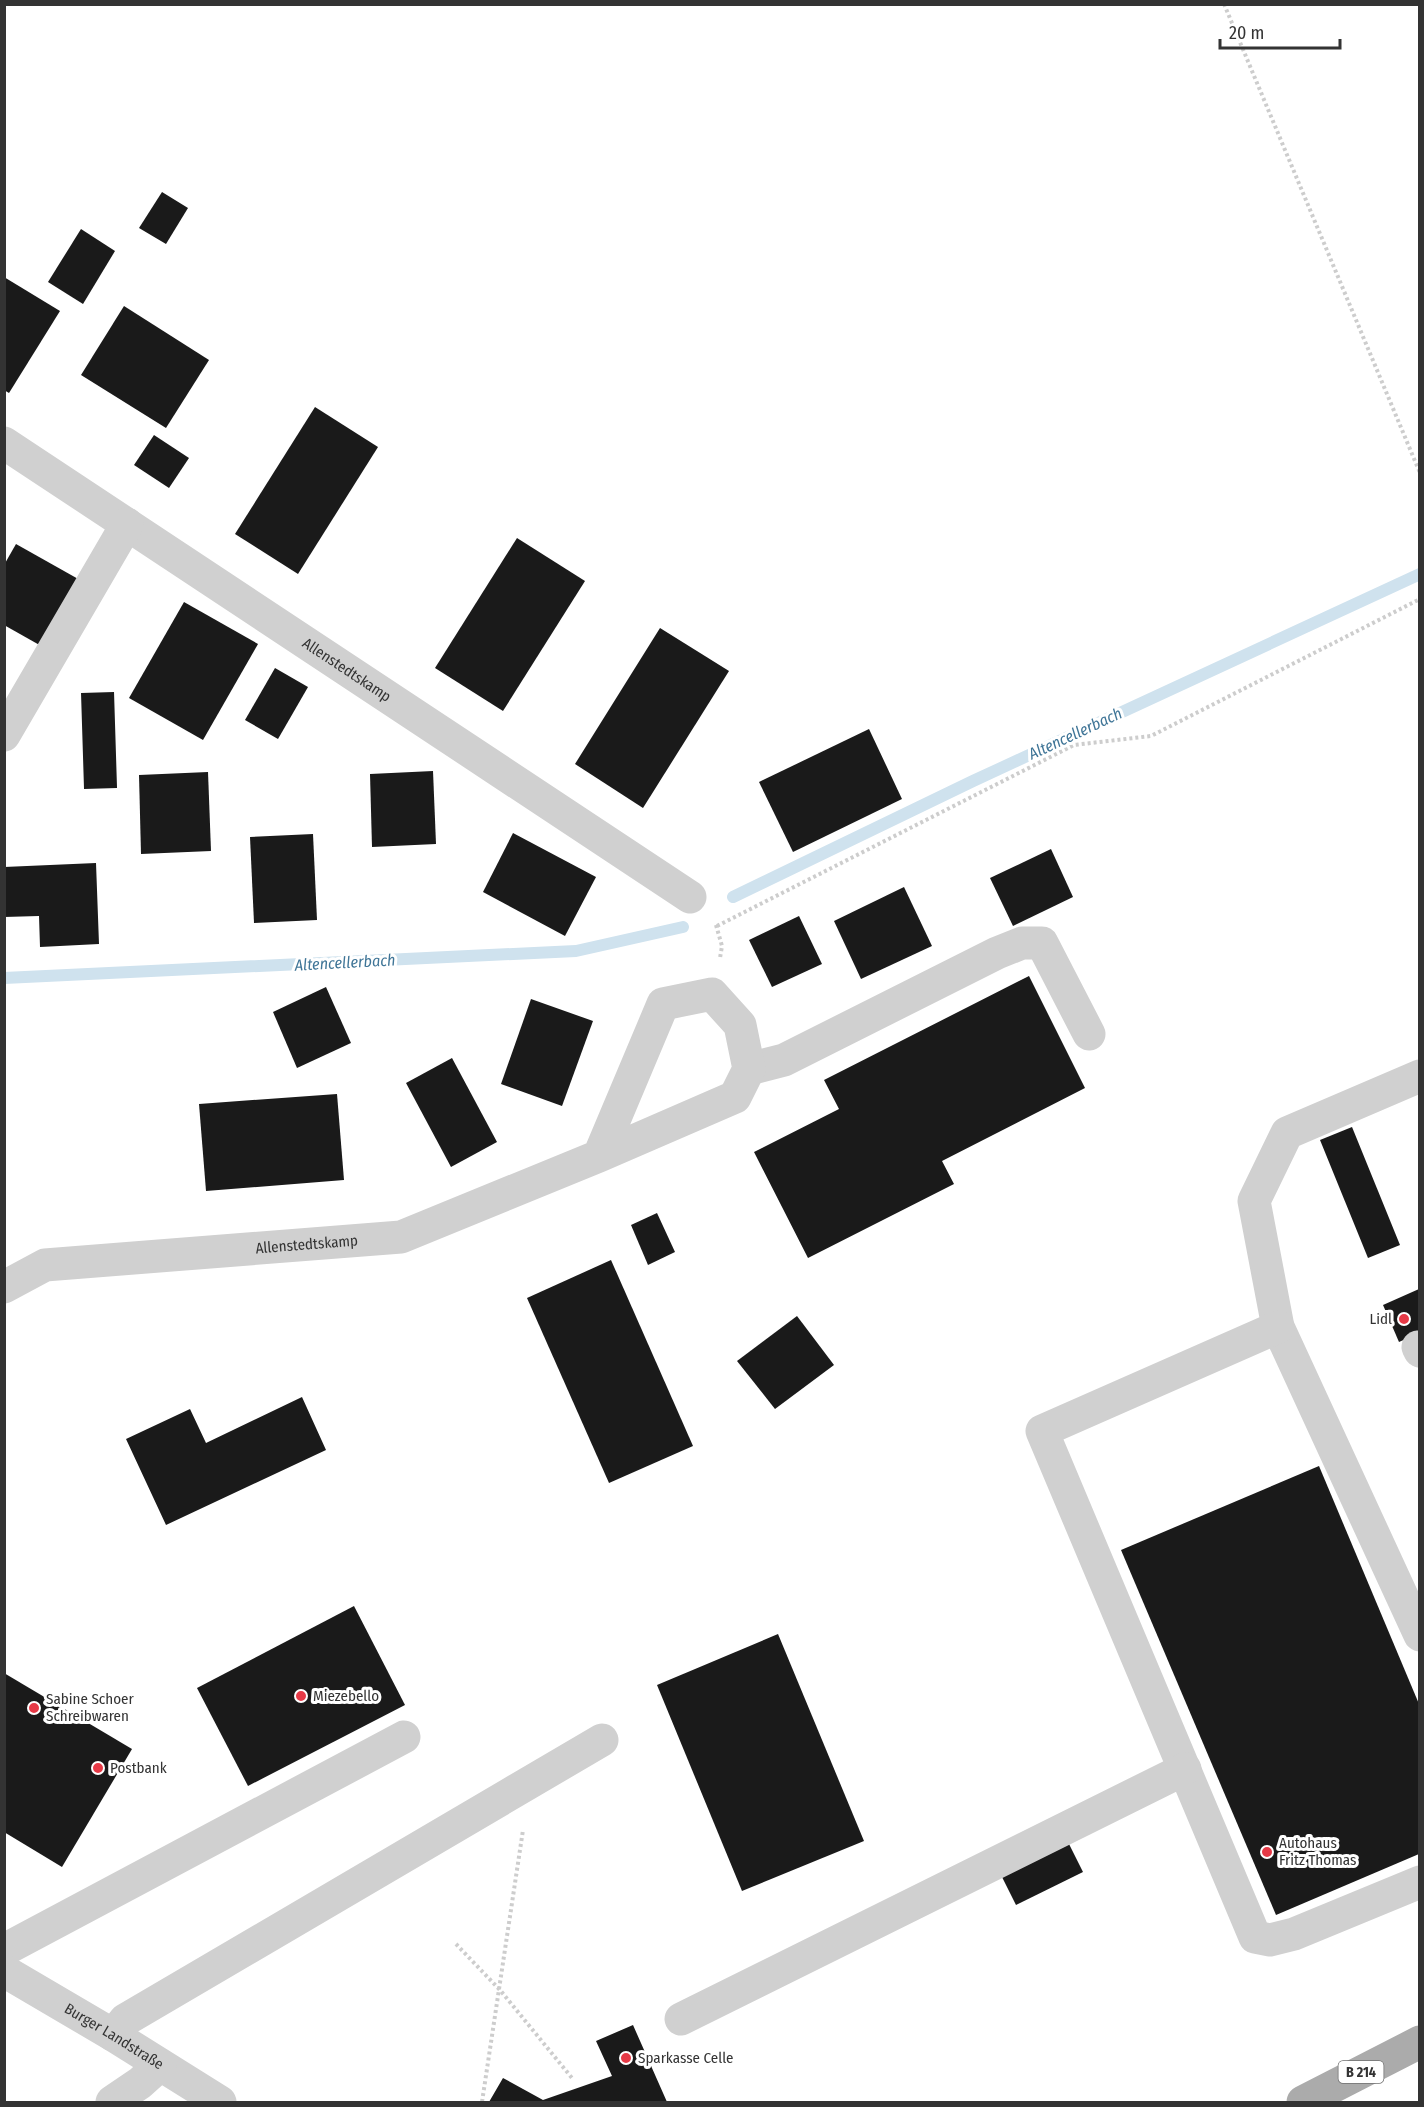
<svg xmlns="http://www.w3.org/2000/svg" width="1424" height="2107" viewBox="0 0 1424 2107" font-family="'Fira Sans Condensed',sans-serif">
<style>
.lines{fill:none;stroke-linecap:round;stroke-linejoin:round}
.stream{stroke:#cfe2ee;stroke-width:12}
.building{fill:#1a1a1a}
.path{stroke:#cdcdcd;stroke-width:4;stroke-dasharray:3 3;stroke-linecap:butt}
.minor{stroke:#d0d0d0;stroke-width:33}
.major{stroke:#ababab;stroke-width:33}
.poi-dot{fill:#e63946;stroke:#fff;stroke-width:2}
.labels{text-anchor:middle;stroke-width:6;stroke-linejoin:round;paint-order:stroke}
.shield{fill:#fff;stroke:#707070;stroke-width:1.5}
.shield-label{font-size:14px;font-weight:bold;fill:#333}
.street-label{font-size:15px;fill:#333;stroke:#fff}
.poi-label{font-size:15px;fill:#333;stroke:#fff;text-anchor:start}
.water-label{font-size:16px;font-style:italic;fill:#3f7597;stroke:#fff}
</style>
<rect width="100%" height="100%" fill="#fff"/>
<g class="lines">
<g class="stream">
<path d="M733 897 973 781 1420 574"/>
<path d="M4 978 576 951 683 927"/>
</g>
</g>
<g class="building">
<path d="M162 192 188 208 166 244 139 228Z"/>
<path d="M81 229 115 251 83 304 48 282Z"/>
<path d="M4 277 60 311 9 393 4 390Z"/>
<path d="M124 306 209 360 166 428 81 375Z"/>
<path d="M315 407 378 447 298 574 235 534Z"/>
<path d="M154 435 189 458 169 488 134 465Z"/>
<path d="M517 538 585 581 503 711 435 668Z"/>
<path d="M16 544 80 580 43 647 4 625V565Z"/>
<path d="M184 602 258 644 203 740 129 698Z"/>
<path d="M660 628 729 671 643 808 575 764Z"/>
<path d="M275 668 308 687 278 739 245 720Z"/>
<path d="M114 692 117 788 84 789 81 693Z"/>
<path d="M869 729 902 799 793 852 759 782Z"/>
<path d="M433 771 436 844 372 847 370 774Z"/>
<path d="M208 772 211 851 141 854 139 775Z"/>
<path d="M513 833 596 877 565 936 483 892Z"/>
<path d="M313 834 317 920 254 923 250 837Z"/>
<path d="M1051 849 1073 897 1013 926 990 878Z"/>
<path d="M96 863 99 944 40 947 39 916 4 917V867Z"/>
<path d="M904 887 932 946 861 979 834 921Z"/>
<path d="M799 916 822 964 772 987 749 940Z"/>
<path d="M1029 976 1085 1088 942 1161 954 1184 808 1258 754 1152 839 1109 824 1080Z"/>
<path d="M326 987 351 1043 297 1068 273 1012Z"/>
<path d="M531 999 593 1021 562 1106 501 1084Z"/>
<path d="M452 1058 497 1142 451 1167 406 1083Z"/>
<path d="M337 1094 344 1180 206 1191 199 1104Z"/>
<path d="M1352 1127 1400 1245 1368 1258 1320 1140Z"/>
<path d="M657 1213 675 1252 648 1265 631 1225Z"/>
<path d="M611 1260 693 1446 609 1483 527 1298Z"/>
<path d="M1419 1289V1333L1399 1342 1383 1305Z"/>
<path d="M797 1316 834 1365 775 1409 737 1361Z"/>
<path d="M302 1397 326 1450 166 1525 126 1439 190 1409 206 1443Z"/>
<path d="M1319 1466 1419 1704V1854L1276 1915 1121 1550Z"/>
<path d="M354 1606 405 1705 248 1786 197 1688Z"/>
<path d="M778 1634 864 1841 742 1891 657 1685Z"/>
<path d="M4 1673 132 1749 62 1867 4 1832Z"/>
<path d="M1069 1844 1083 1872 1016 1905 1002 1877Z"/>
<path d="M633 2025 667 2102H489L503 2078 543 2100 612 2076 596 2041Z"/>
</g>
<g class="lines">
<g class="path">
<path d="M1224 4 1420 473"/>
<path d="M716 925 722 946 720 958"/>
<path d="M717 926 1074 745 1151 736 1420 599"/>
<path d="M456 1944 500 1990 572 2078"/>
<path d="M482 2102 523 1830"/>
</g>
<g class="minor">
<path id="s1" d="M4 443 690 897"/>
<path d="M4 735 127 524"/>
<path d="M749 1069 784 1060 997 953 1022 943H1042L1089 1034"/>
<path d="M1420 1076 1287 1133 1254 1201 1278 1327 1420 1635"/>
<path id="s2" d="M4 1287 45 1265 401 1237 599 1156 735 1097 749 1069 740 1025 712 994 663 1004 599 1156"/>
<path d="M1278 1327 1042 1431 1255 1937 1270 1940 1294 1934 1420 1882"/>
<path d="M1418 1347 1420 1351"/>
<path d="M4 1950 404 1737"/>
<path id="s3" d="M4 1971 113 2035 220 2102"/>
<path d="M681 2019 1185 1769"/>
<path d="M113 2035 125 2020 602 1740"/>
<path d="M112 2102 140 2083 160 2065"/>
</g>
<path class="major" d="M1303 2102 1420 2042"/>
</g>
<g class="poi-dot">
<circle cx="1404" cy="1319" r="6"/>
<circle cx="301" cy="1696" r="6"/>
<circle cx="34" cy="1708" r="6"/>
<circle cx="98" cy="1768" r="6"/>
<circle cx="1267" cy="1852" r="6"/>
<circle cx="626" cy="2058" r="6"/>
</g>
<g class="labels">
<rect class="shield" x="1338.5" y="2061" width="45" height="22" rx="4.5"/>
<g class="shield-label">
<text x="1361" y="2077">B 214</text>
</g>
<g class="street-label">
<text dy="5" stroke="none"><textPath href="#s1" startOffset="411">Allenstedtskamp</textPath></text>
<text dy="5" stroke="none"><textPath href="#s2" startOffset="309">Allenstedtskamp</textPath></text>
<text dy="5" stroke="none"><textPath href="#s3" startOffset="128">Burger Landstraße</textPath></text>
</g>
<g class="poi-label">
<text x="1392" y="1324" text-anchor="end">Lidl</text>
<text x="313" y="1701">Miezebello</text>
<text x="46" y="1704">Sabine Schoer<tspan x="46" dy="17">Schreibwaren</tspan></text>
<text x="110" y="1773">Postbank</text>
<text x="1279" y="1848">Autohaus<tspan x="1279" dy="17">Fritz Thomas</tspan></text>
<text x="638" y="2063">Sparkasse Celle</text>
</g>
<g class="water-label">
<text transform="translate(1075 733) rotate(-25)" y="6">Altencellerbach</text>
<text transform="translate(345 962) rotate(-3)" y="6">Altencellerbach</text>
</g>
</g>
<rect width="1424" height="2107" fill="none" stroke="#333333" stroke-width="12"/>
<path d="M1220 39v9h120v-9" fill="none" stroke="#333333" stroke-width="3"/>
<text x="1229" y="39" font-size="18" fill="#333333" stroke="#ffffff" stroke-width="4.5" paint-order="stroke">20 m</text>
</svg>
